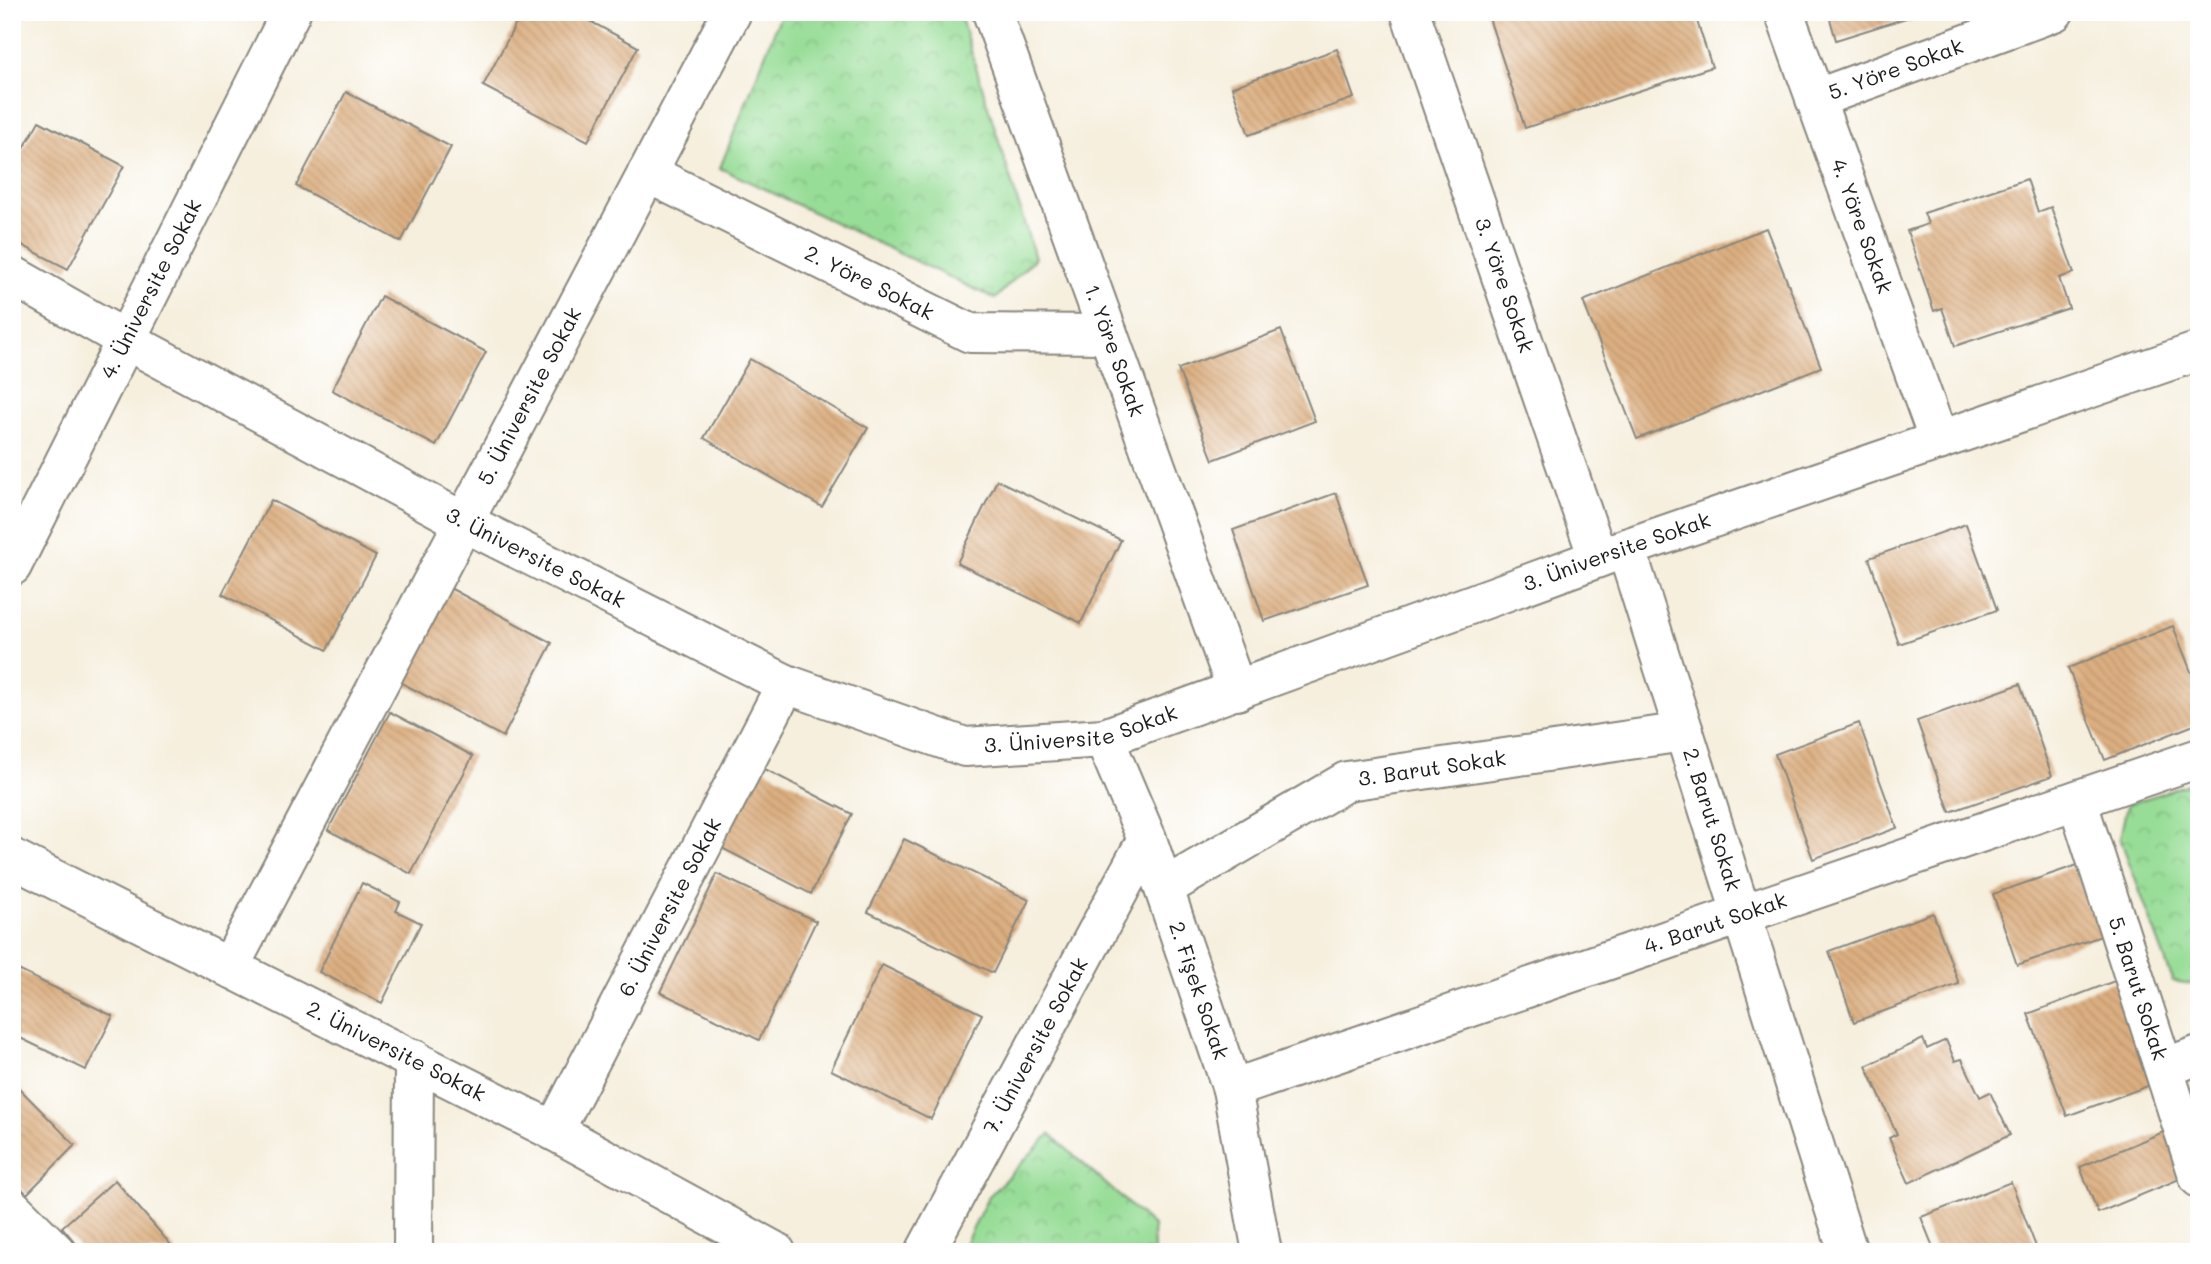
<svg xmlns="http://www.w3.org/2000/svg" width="2211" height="1264" viewBox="0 0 2211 1264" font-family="Mali,sans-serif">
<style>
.park{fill:url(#park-crowns);stroke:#5a7c5a;stroke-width:2}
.building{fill:url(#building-back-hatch)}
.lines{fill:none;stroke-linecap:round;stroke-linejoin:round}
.minor-casing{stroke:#89867d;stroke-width:42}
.minor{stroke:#fff;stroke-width:38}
.labels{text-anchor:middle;stroke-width:5;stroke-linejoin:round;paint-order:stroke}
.street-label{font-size:21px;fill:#1c1c1c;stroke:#fff}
</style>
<defs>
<pattern id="park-crowns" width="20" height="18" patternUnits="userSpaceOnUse" patternTransform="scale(1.75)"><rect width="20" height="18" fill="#98dd97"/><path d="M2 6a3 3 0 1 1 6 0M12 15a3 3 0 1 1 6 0" fill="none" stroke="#82bd82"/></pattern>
<pattern id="building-back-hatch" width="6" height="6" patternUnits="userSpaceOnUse" patternTransform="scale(1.75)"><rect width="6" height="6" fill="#dcaf81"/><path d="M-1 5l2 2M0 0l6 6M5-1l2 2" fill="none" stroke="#bc966f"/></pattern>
</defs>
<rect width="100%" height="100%" fill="#fff"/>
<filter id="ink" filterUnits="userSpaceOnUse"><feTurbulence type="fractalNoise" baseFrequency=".0143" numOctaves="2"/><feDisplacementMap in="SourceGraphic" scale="14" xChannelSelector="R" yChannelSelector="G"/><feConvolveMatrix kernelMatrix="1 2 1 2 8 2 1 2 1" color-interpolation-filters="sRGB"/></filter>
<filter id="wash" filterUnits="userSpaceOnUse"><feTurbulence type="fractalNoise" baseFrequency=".00686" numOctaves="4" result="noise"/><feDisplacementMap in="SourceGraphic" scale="28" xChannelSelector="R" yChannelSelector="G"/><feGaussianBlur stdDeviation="1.57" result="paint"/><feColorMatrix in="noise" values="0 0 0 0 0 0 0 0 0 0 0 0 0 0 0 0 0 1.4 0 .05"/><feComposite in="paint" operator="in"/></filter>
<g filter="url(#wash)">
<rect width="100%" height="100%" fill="#f6efde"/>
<g class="park">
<path d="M782 12H959L1035 258 995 299 720 168Z"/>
<path d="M2199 780V985L2173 981 2120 838 2127 805Z"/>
<path d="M1050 1134 1153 1226 1154 1252H961L988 1197Z"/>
</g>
<g id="blocks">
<g class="building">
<path d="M522 12H573L638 47 588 141 483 86Z"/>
<path d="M1487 12H1694L1712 67 1525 128Z"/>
<path d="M1828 12H1922V13L1836 40Z"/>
<path d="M1337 49 1354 98 1249 135 1232 87Z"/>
<path d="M346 92 451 147 401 242 296 186Z"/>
<path d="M39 121 124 166 68 269 12 240V169Z"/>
<path d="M2027 179 2038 212 2051 207 2074 273 2059 278 2069 308 1955 346 1942 308 1934 311 1907 231 1928 224 1924 213Z"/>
<path d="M1766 228 1821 367 1637 439 1583 301Z"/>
<path d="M381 296 486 352 436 446 332 390Z"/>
<path d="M1281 330 1315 421 1213 460 1178 369Z"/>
<path d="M750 359 868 428 822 507 704 438Z"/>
<path d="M997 480 1121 540 1081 623 957 563Z"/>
<path d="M1336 493 1368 585 1264 621 1233 530Z"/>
<path d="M271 500 376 556 327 650 222 594Z"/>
<path d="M1966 524 1997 610 1899 644 1869 558Z"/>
<path d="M448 587 552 643 503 737 398 681Z"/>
<path d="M2173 626 2199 692V723L2105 760 2068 668Z"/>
<path d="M2020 684 2052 776 1950 812 1917 721Z"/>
<path d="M390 712 473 756 411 874 328 830Z"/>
<path d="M1859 723 1897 828 1813 859 1775 754Z"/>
<path d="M761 767 852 814 811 894 720 847Z"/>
<path d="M904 839 1029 900 993 973 868 912Z"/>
<path d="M2092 860 2116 931 2017 965 1993 894Z"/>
<path d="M717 874 816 921 759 1040 660 992Z"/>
<path d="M362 883 400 902 396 911 421 923 382 1003 319 972Z"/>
<path d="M1933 913 1959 984 1854 1022 1829 951Z"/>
<path d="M882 965 982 1014 931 1119 831 1070Z"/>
<path d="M12 967 113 1016 86 1070 12 1034Z"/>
<path d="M2125 977 2164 1080 2067 1116 2028 1014Z"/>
<path d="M1923 1039 1927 1049 1946 1040 1955 1061 1962 1059 1980 1097 1990 1092 2010 1135 1909 1183 1889 1138 1897 1134 1866 1066Z"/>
<path d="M12 1081 75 1145 27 1194 12 1179Z"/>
<path d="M2175 1127 2194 1173 2098 1213 2080 1167Z"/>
<path d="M115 1180 177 1252H83L62 1227Z"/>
<path d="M2011 1182 2038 1252H1935L1921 1217Z"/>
</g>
</g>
</g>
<g filter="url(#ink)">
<use href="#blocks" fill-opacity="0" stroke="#89867d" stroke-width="2"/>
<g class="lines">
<g class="minor-casing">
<g id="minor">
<path id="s1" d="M992 12 1237 691"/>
<path id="s2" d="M1410 12 1598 558"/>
<path id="s3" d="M1784 12 1939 441"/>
<path id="s4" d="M1815 99 2054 12"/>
<path id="s5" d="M647 173 970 333 1108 334"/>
<path id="s6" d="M12 275 126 340 464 522 786 684 965 747 1104 738 1626 548 2199 351"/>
<path id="s7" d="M1626 548 1848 1252"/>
<path id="s8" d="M12 566 291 12"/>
<path id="s9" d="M1104 738 1147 839 1232 1089 1262 1252"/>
<path id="s10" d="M2077 800 2199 1178"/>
<path id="s11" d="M12 858 554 1131 776 1252"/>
<path id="s12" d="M1164 888 1347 781 1684 732"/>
<path id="s13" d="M229 968 732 12"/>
<path d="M2164 1068 2199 1055"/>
<path id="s14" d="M1232 1089 2199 758"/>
<path id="s15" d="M554 1131 786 684"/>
<path d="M12 1208 56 1252"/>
<path d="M413 1252 414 1059"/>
<path id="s16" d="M925 1252 1147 839"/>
</g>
</g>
<use href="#minor" class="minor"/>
</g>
</g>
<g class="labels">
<g class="street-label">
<text dy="7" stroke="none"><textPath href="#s4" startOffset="86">5. Yöre Sokak</textPath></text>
<text dy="7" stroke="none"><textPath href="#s3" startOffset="228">4. Yöre Sokak</textPath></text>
<text dy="7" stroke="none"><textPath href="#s5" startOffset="248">2. Yöre Sokak</textPath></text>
<text dy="7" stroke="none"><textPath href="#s2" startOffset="289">3. Yöre Sokak</textPath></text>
<text dy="7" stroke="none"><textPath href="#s8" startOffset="310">4. Üniversite Sokak</textPath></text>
<text dy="7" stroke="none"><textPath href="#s1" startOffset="360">1. Yöre Sokak</textPath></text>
<text dy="7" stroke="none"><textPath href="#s13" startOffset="646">5. Üniversite Sokak</textPath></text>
<text dy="7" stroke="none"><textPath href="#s6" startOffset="1750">3. Üniversite Sokak</textPath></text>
<text dy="7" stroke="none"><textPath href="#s6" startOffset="595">3. Üniversite Sokak</textPath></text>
<text dy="7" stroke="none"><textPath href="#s6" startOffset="1183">3. Üniversite Sokak</textPath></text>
<text dy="7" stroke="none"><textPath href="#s12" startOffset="298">3. Barut Sokak</textPath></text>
<text dy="7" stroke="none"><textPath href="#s7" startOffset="285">2. Barut Sokak</textPath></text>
<text dy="7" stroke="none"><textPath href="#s15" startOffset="252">6. Üniversite Sokak</textPath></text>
<text dy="7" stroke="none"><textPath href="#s14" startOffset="511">4. Barut Sokak</textPath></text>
<text dy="7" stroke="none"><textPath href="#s10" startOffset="198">5. Barut Sokak</textPath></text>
<text dy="7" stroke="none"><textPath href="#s9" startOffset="270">2. Fişek Sokak</textPath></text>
<text dy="7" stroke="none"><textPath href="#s16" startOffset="234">7. Üniversite Sokak</textPath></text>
<text dy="7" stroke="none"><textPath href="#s11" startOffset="430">2. Üniversite Sokak</textPath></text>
</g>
</g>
<rect width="2211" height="1264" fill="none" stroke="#fff" stroke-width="42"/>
</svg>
